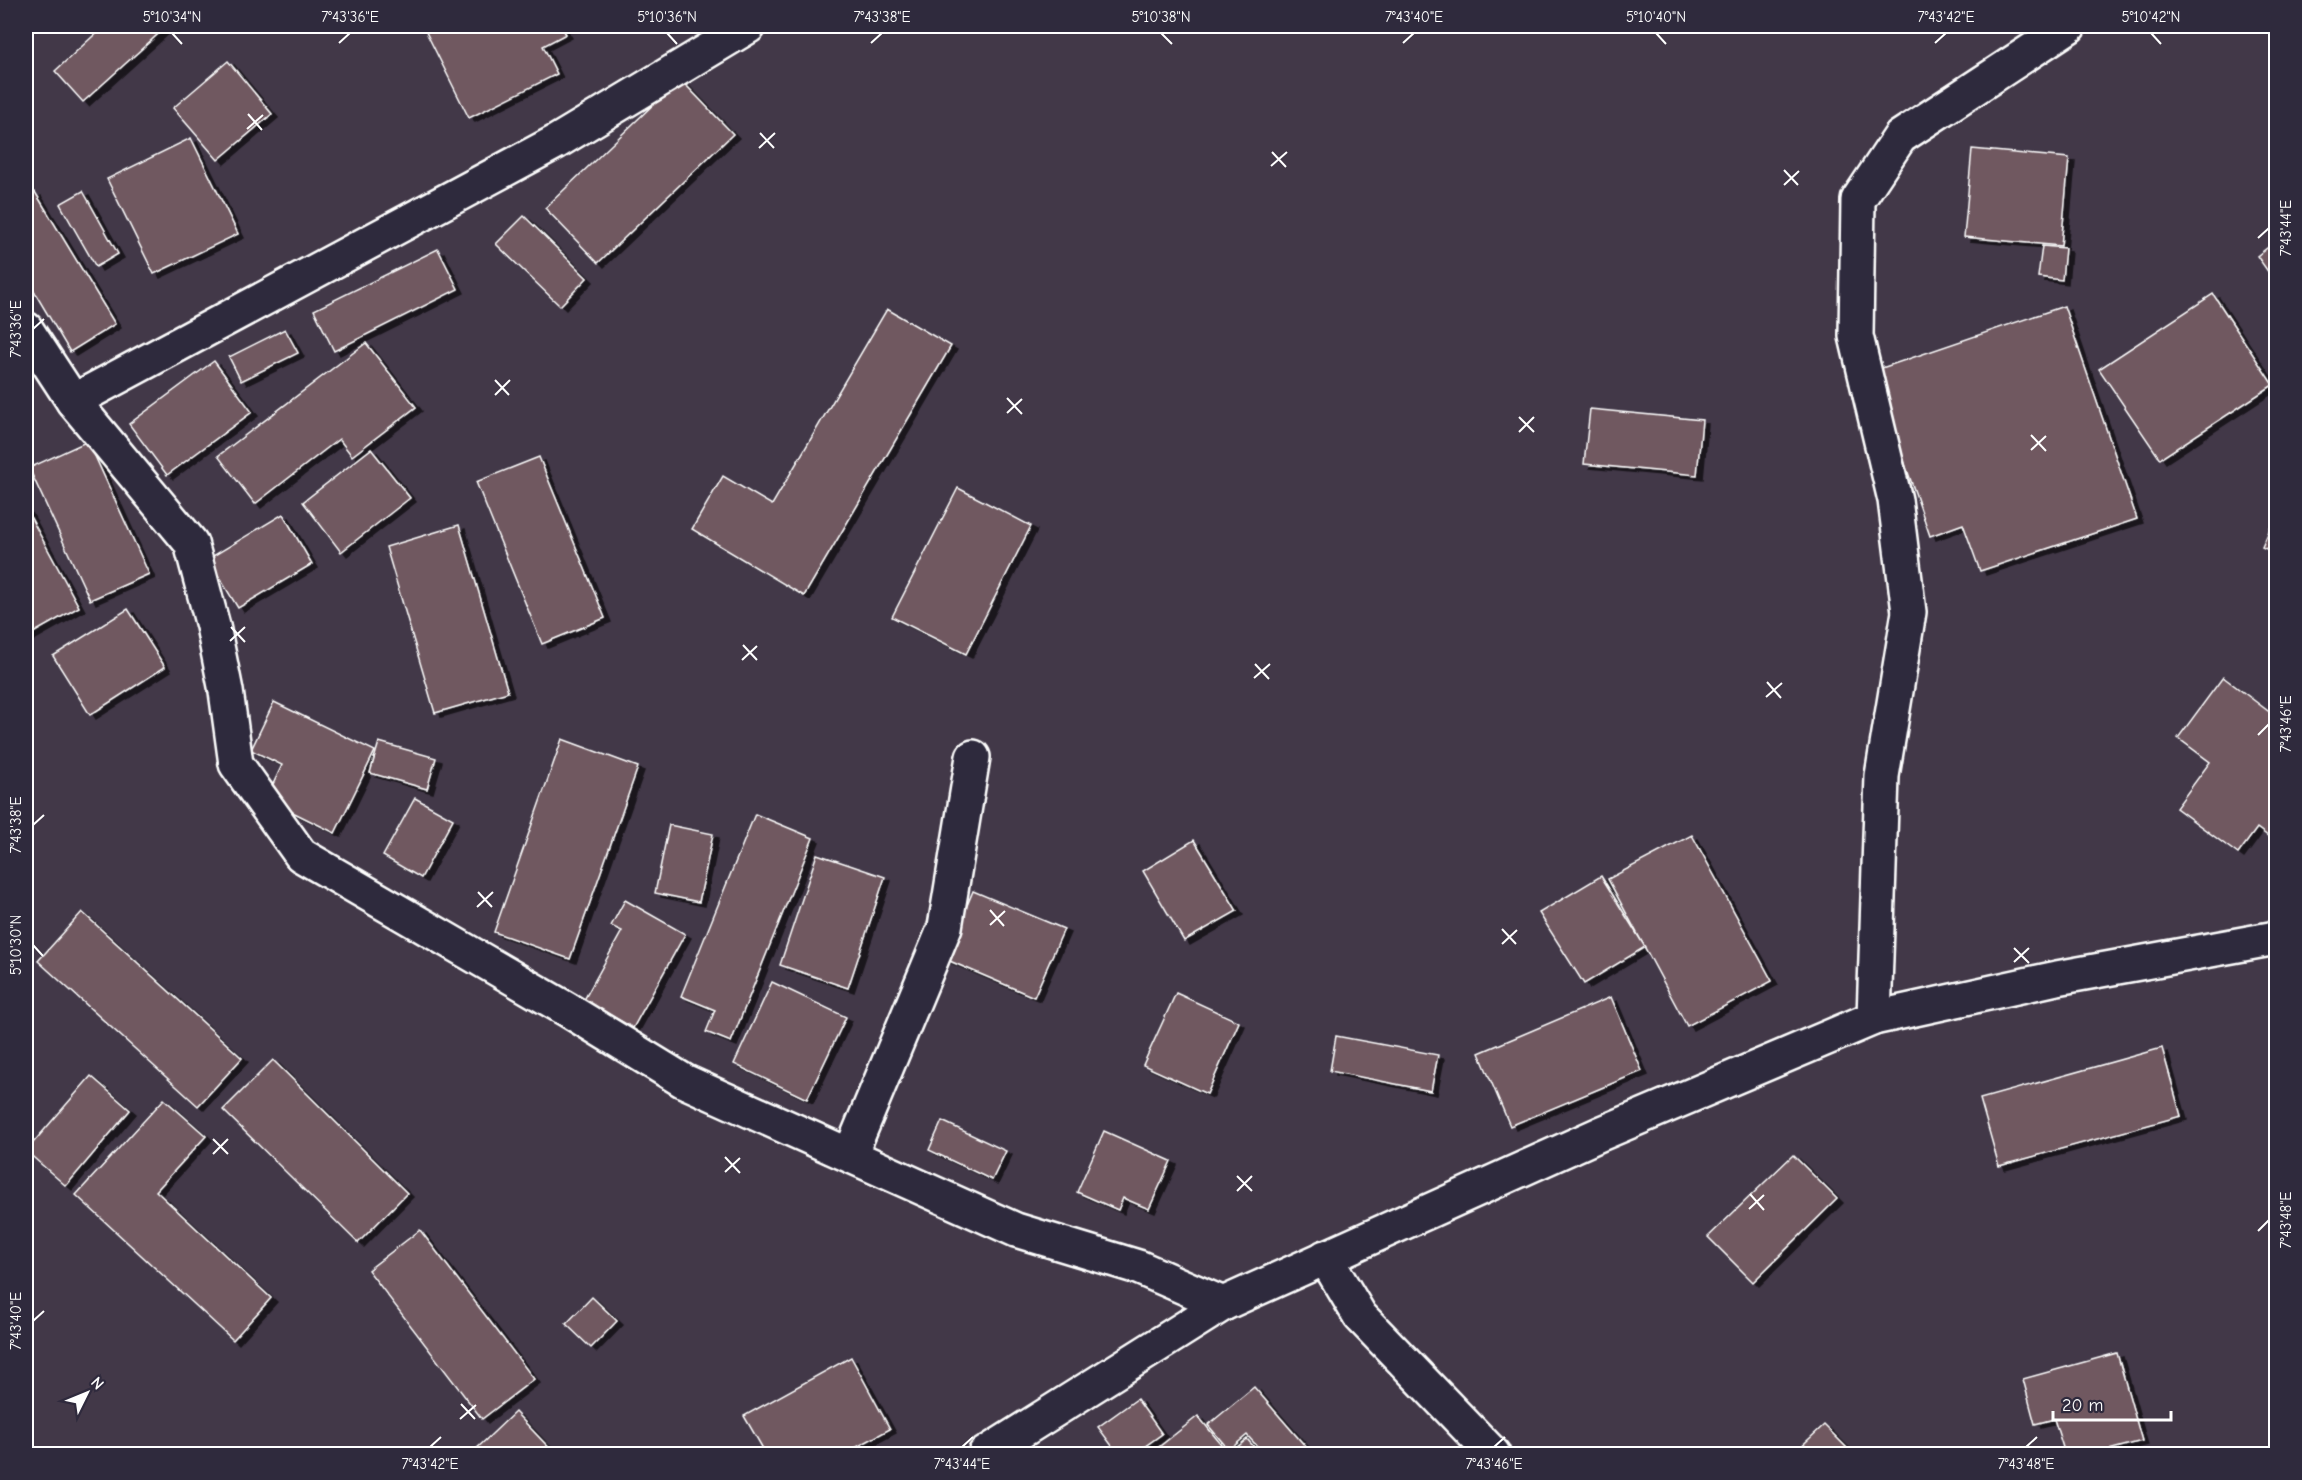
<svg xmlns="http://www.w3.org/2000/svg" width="2302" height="1480" viewBox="0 0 2302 1480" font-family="'Comic Neue',sans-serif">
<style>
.building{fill:#705961;stroke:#fff;stroke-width:1.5;filter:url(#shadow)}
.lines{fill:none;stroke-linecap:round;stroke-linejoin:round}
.minor-casing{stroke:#fff;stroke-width:38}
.tertiary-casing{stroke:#fff;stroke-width:38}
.minor{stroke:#2f2a3d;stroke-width:33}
.tertiary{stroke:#2f2a3d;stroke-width:33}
.ticks{fill:none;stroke:#fff;stroke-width:2}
.neatline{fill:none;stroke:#fff;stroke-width:2}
.ticks-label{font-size:15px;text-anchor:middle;fill:#fff}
</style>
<defs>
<filter id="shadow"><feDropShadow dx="6" dy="4" stdDeviation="0" flood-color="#0009"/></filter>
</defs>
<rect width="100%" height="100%" fill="#423848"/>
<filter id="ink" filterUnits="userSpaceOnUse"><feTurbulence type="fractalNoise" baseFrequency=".0167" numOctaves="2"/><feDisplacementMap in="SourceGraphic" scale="12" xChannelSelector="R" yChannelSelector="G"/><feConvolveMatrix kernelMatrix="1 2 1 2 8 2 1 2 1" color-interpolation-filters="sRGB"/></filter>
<g filter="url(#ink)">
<g class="building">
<path d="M104 26H167L83 102 55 71Z"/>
<path d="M423 26H561L566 34 543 46 557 74 469 118Z"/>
<path d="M228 61 272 114 218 160 173 108Z"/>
<path d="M680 79 733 134 598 263 545 208Z"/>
<path d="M191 138 238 234 154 274 107 179Z"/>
<path d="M1972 149 2069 158 2061 246 1964 237Z"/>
<path d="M83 191 118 254 96 267 60 204Z"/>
<path d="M35 192 115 324 70 352 26 278V198Z"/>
<path d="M524 216 587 278 560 306 496 244Z"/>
<path d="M2276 241V283L2257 256Z"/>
<path d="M2042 246 2065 248 2062 280 2038 277Z"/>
<path d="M438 249 458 289 334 351 314 310Z"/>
<path d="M2213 294 2273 385 2160 459 2099 369Z"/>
<path d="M2064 306 2137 519 1980 571 1963 524 1930 536 1873 371Z"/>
<path d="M887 309 951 346 804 596 692 529 723 476 772 505Z"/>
<path d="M285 329 298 353 241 381 229 357Z"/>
<path d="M366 343 416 407 352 456 339 439 255 504 218 456Z"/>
<path d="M214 361 252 412 167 475 129 424Z"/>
<path d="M1590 409 1702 420 1697 475 1584 464Z"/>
<path d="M88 441 149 574 90 600 29 468Z"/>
<path d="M371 449 410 498 341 552 303 502Z"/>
<path d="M539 457 605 618 542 644 476 482Z"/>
<path d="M958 488 1031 526 966 654 892 617Z"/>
<path d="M26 509 79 607 26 637Z"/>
<path d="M283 514 312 564 238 608 208 559Z"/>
<path d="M2276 515V553L2262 547Z"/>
<path d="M459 525 508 692 435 713 386 547Z"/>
<path d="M128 609 165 667 90 715 53 656Z"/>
<path d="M2223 677 2276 717V842L2257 828 2238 854 2176 808 2210 762 2178 738Z"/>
<path d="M274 702 375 751 335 833 266 799 282 765 251 750Z"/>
<path d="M562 739 638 767 570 959 494 932Z"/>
<path d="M379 742 436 758 427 789 370 773Z"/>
<path d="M415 798 453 819 421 878 383 856Z"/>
<path d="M755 814 813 838 731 1042 706 1032 715 1010 681 996Z"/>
<path d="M669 825 713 834 699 902 655 893Z"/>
<path d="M1692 835 1772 981 1687 1026 1608 879Z"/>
<path d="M1194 840 1237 911 1184 941 1143 871Z"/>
<path d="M817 854 885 877 848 988 780 965Z"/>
<path d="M1601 876 1645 947 1584 984 1539 913Z"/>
<path d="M973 891 1064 929 1034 997 945 959Z"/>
<path d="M625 900 685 934 633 1028 584 1000 622 931 611 926Z"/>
<path d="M82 912 242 1058 198 1106 38 961Z"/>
<path d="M772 982 846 1017 807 1099 734 1064Z"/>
<path d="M1176 993 1239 1022 1207 1094 1143 1065Z"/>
<path d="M1611 997 1642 1071 1510 1126 1479 1053Z"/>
<path d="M1336 1036 1438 1055 1431 1091 1330 1071Z"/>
<path d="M2162 1048 2181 1116 1999 1166 1980 1099Z"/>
<path d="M273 1060 407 1193 358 1243 223 1110Z"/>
<path d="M91 1076 130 1110 66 1186 26 1151Z"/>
<path d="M164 1099 206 1136 156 1191 271 1298 233 1340 76 1195Z"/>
<path d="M942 1121 1006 1151 992 1180 929 1150Z"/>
<path d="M1104 1131 1171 1161 1149 1209 1123 1198 1118 1210 1077 1192Z"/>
<path d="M1793 1155 1837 1199 1753 1282 1708 1237Z"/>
<path d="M420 1230 534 1379 482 1419 368 1270Z"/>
<path d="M592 1297 617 1321 591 1348 566 1324Z"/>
<path d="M2117 1353 2142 1441 2094 1454H2065L2054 1419 2035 1424 2023 1379Z"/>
<path d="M851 1357 890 1429 844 1454H766L744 1416Z"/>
<path d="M1254 1387 1306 1447 1297 1454H1264L1247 1435 1229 1450 1208 1425Z"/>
<path d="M1137 1399 1162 1434 1134 1454H1118L1098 1427Z"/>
<path d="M515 1412 555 1454H471Z"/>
<path d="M1198 1416 1229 1454 1247 1439 1260 1454H1150Z"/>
<path d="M1824 1425 1853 1454H1793Z"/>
</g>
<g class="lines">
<g class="minor-casing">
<g id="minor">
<path d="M26 329 73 401 191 543 213 626 226 691 236 764 301 855 568 1010 684 1081 1016 1230 1138 1267 1223 1304"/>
<path d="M73 401 556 142 749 26"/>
<path d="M1874 1018 1882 776 1909 612 1895 500 1856 336 1858 200 1900 137 2069 26"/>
<path d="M850 1155 945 927 973 757"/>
<path d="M1325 1257 1360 1316 1493 1454"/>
</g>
</g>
<g class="tertiary-casing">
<path id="tertiary" d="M985 1454 1223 1304 1600 1134 1874 1018 2057 978 2276 938"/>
</g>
<use href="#minor" class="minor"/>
<use href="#tertiary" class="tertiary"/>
</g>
</g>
<path class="ticks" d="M172 33 182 44M667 33 677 44M1161 33 1172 44M1656 33 1666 44M2151 33 2161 44M339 43 350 33M871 43 882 33M1403 43 1414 33M1935 43 1946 33M248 114 262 130M247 129 263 115M760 133 774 148M759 148 775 133M1272 152 1286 167M1271 166 1287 152M1784 170 1798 185M1784 185 1799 171M2258 238 2269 228M33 329 44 319M495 380 509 395M495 395 510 380M1007 398 1022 414M1007 413 1022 399M1519 417 1534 432M1519 432 1534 417M2031 435 2046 451M2031 450 2046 436M231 627 245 642M230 641 245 627M743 645 757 660M742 660 757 646M1255 664 1269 679M1254 678 1270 664M1767 682 1781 698M1766 697 1782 683M2258 735 2269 724M33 825 44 815M478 892 492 907M477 907 493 892M990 910 1004 926M990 925 1005 911M1502 929 1516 944M1502 944 1517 930M33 945 43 956M2014 948 2029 963M2014 962 2029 948M213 1139 228 1154M213 1154 228 1139M725 1157 740 1173M725 1172 740 1158M1237 1176 1252 1191M1237 1191 1252 1176M1750 1194 1764 1210M1749 1209 1764 1195M2258 1231 2269 1220M33 1321 44 1311M461 1404 475 1419M460 1419 476 1405M430 1447 441 1437M962 1447 973 1437M1494 1447 1505 1437M2026 1447 2037 1437"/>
<rect width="2302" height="1480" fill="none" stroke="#2f2a3d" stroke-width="66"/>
<g transform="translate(87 1393) rotate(47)" stroke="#2f2a3d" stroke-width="4.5" paint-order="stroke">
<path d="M0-4.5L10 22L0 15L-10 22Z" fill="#ffffff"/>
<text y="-9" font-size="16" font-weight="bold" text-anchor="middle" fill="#ffffff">N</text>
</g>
<path d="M2053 1411v9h118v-9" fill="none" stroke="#ffffff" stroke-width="3"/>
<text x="2062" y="1411" font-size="18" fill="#ffffff" stroke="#2f2a3d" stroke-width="4.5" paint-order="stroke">20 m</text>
<rect x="33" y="33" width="2236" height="1414" class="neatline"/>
<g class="ticks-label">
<text x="172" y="22">5°10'34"N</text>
<text x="350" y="22">7°43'36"E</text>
<text x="667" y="22">5°10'36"N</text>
<text x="882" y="22">7°43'38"E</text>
<text x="1161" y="22">5°10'38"N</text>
<text x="1414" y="22">7°43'40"E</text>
<text x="1656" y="22">5°10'40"N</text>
<text x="1946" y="22">7°43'42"E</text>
<text x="2151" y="22">5°10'42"N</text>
<text transform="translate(2286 228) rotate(-90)" y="5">7°43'44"E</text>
<text transform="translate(16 329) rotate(-90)" y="5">7°43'36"E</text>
<text transform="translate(2286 724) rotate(-90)" y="5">7°43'46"E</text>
<text transform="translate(16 825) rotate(-90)" y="5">7°43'38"E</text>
<text transform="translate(16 945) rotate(-90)" y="5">5°10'30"N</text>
<text transform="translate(2286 1220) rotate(-90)" y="5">7°43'48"E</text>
<text transform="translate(16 1321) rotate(-90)" y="5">7°43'40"E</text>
<text x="430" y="1469">7°43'42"E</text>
<text x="962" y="1469">7°43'44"E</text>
<text x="1494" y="1469">7°43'46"E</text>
<text x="2026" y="1469">7°43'48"E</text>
</g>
</svg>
